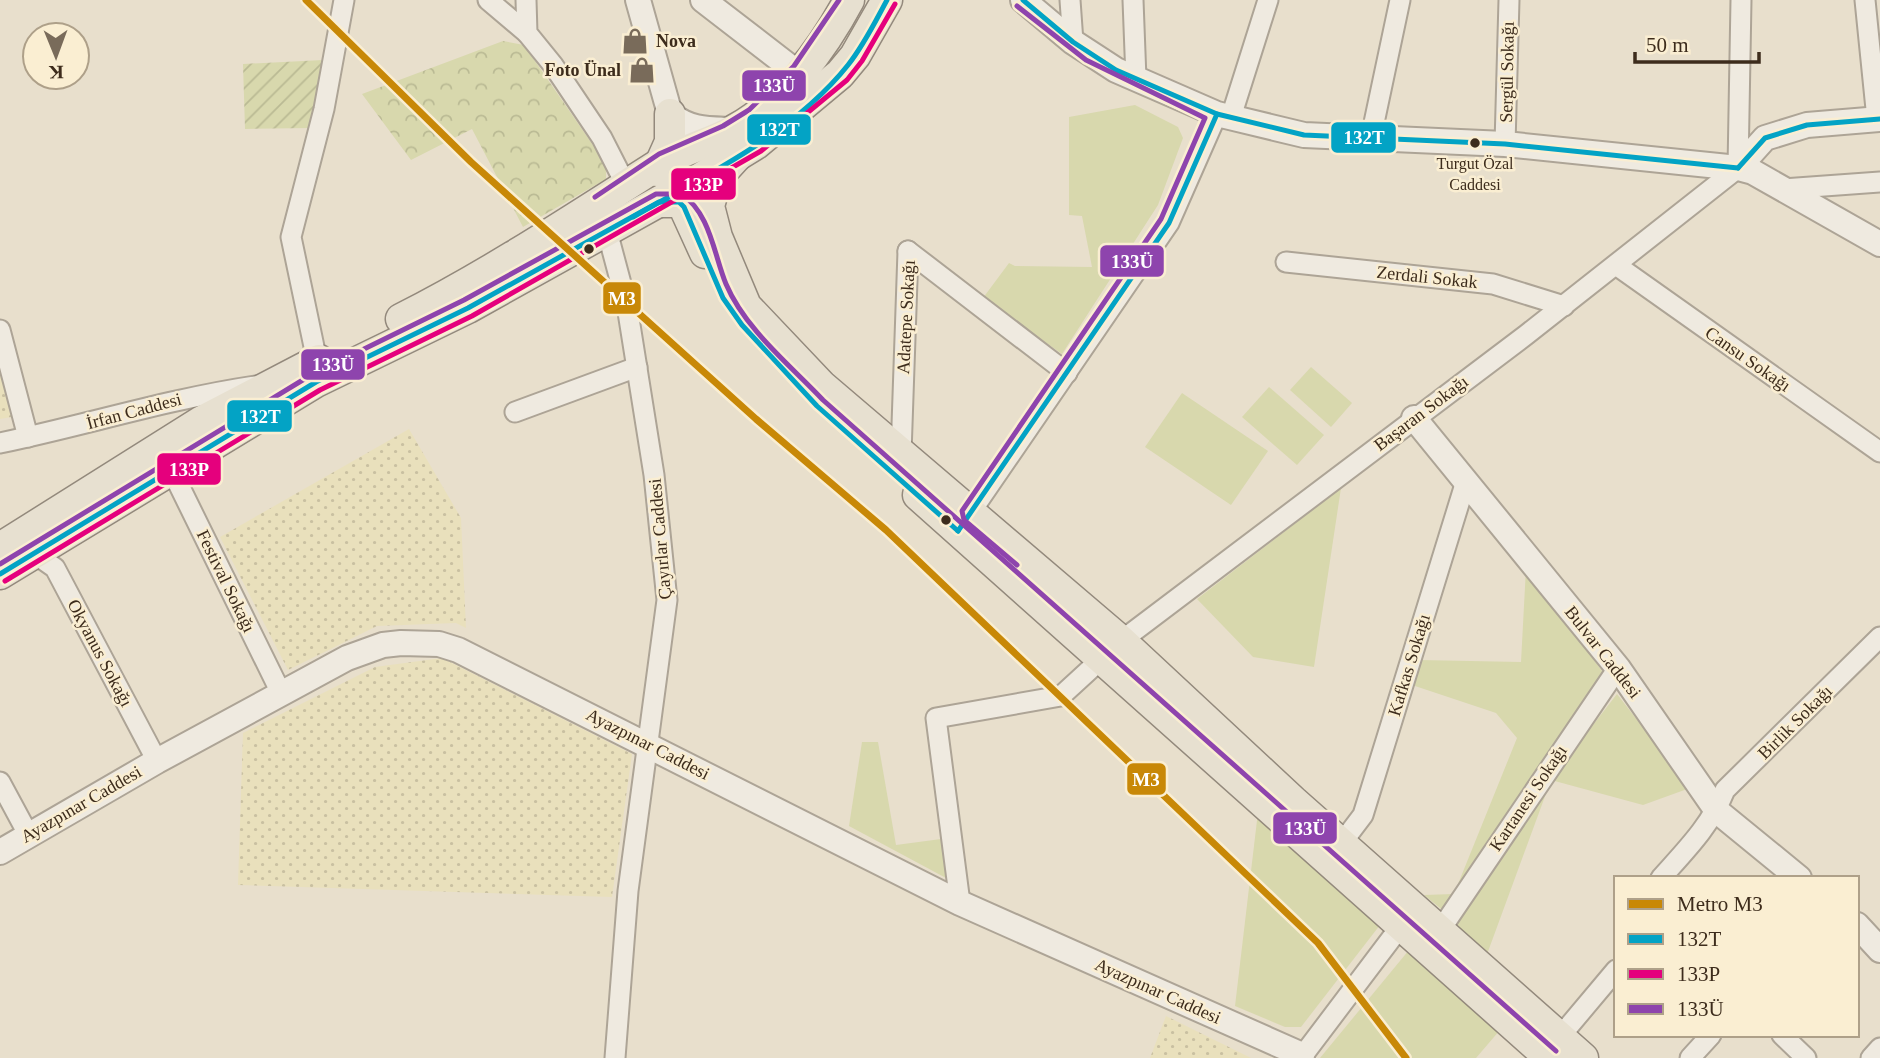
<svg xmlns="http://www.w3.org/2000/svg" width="1880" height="1058" viewBox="0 0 1880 1058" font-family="Georgia,serif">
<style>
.farmland{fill:url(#farmland-dots)}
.grass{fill:#d8d8ad}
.park{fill:url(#park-crowns)}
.garden{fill:url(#garden-furrows)}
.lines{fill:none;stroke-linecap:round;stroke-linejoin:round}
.minor-casing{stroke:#ada496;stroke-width:23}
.tertiary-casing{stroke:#ada496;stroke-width:28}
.primary-casing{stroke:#93897c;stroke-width:33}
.minor{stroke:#efeae0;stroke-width:19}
.tertiary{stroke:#efeae0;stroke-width:24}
.primary{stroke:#e7e0d0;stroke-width:30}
.bus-1-casing{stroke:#faeed2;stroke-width:10}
.bus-2-casing{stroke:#faeed2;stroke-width:10}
.bus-3-casing{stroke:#faeed2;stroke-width:10}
.bus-1{stroke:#03a3c5;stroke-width:5}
.bus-2{stroke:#e5007d;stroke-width:5}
.bus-3{stroke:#8e44ad;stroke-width:5}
.metro-1-casing{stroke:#faeed2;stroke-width:12}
.metro-1{stroke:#c88807;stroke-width:7}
.bus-dot{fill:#3d2c1c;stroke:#faeed2;stroke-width:2.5}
.labels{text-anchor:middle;stroke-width:5;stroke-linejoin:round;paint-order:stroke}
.bus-label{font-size:16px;fill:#3d2c1c;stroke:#faeed2}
.poi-label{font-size:18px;font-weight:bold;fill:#3d2c1c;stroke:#faeed2;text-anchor:start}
.street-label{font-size:18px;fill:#3d2c1c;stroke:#faeed2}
.line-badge{stroke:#faeed2;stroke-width:2.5}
.badge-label{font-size:19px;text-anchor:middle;font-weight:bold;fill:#fff}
</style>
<defs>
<pattern id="farmland-dots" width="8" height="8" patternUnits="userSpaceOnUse" patternTransform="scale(1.75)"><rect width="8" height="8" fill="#e9e0bc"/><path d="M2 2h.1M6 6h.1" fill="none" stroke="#c9c0a1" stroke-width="1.8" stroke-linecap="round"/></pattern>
<pattern id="park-crowns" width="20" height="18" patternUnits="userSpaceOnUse" patternTransform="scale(1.75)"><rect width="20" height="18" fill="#d8d8ad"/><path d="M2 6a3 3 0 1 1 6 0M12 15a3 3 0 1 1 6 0" fill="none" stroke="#baba94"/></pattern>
<pattern id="garden-furrows" width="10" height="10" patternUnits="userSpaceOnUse" patternTransform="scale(1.75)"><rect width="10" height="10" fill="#d8d8ad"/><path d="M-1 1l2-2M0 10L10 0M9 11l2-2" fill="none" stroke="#baba94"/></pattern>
</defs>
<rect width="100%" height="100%" fill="#e8dfcc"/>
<g class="farmland">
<path d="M0 366 17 416 0 419Z"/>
<path d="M409 429 461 518 466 628 456 623 377 626 288 670 220 537Z"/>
<path d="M442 658 632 754 612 897 238 885 243 733 375 667Z"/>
<path d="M1166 1016 1251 1058H1150Z"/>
</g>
<g class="grass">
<path d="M1135 105 1178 127 1183 138 1158 205 1062 354 983 298 1009 263 1015 266 1092 267 1082 216 1069 215V117Z"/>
<path d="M1311 367 1352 403 1331 427 1290 390Z"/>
<path d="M1269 387 1324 435 1297 465 1242 417Z"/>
<path d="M1182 393 1268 451 1231 505 1145 447Z"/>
<path d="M1341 488 1314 667 1253 657 1197 599Z"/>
<path d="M1526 568 1605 675 1445 912 1424 895 1454 894 1517 738 1496 713 1412 685 1419 660 1521 662Z"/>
<path d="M1617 694 1690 788 1643 805 1551 780 1486 957 1454 925 1551 779Z"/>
<path d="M862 742H878L896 845 941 839 946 878 849 826Z"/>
<path d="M1258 812 1380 925 1301 1027H1285L1235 1006Z"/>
<path d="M1409 950 1500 1030 1476 1058H1320Z"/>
</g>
<path class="park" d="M503 41 524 45 606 164V179L523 227 472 129 411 160 362 94Z"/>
<path class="garden" d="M323 60 312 128 245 129 243 64Z"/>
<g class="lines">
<g class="minor-casing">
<g id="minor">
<path d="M488 0 527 33"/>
<path d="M526 0 527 33 553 65 602 138 627 187"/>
<path d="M1070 0 1073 42"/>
<path d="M1133 0 1136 79"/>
<path d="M1865 0 1877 119"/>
<path d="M1231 117 1268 0"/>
<path d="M1371 137 1400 0"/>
<path d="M1505 144 1509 0"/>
<path d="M1783 189 1880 182"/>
<path d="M607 231 627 306 654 475 667 600 628 891 615 1058"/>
<path d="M908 251 1067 373"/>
<path d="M1286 262 1493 284 1564 306"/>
<path d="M1616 265 1880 452"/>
<path d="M0 330 28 437"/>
<path d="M317 361 291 237 324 109 344 0"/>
<path d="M515 412 637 367"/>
<path d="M0 443C86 425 168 399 255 386"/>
<path d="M901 454 908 251"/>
<path d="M171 469 281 693"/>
<path d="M964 522 1169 223 1217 114"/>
<path d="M35 554 55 568 157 761"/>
<path d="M0 782 28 834"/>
<path d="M1341 844 1363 815 1466 481"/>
<path d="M1661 878C1686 850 1711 825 1725 790L1880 637"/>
<path d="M960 903 936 718 1061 696 1121 641 1526 335 1738 168 1741 0"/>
<path d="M1441 929 1618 668"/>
<path d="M1782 1035 1806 1058"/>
<path d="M1553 1045 1616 970"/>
<path d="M1301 1058 1400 927"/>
<path d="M1690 1058 1711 1035"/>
<path d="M1871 1058 1880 1048"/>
</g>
</g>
<g class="tertiary-casing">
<g id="tertiary">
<path d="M638 0 670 114C691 131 709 129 734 130"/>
<path d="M703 0 799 74"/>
<path d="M1023 0 1073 42 1116 70 1217 114 1304 135 1505 144 1738 168 1753 172 1880 244"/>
<path d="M1738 168 1765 138 1807 125 1880 119"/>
<path d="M1414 418 1618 668 1717 811 1799 878"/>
<path d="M0 852 157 761 347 658 383 645 401 643 439 644 458 650 960 903 1302 1055"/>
<path d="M1857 925 1880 950"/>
</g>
</g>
<g class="primary-casing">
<g id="primary">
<path d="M737 156 717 178 709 206 717 237 746 306 822 386 1121 641 1293 801 1583 1058"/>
<path d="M657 171 670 142V114"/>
<path d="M659 202H679L684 207 705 253"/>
<path d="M401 319C492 273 576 217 661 163 684 149 711 143 734 130 782 105 824 47 849 0"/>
<path d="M918 495 1550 1058"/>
<path d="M0 548 202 421 319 360"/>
<path d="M0 574 316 382 468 308 694 182 756 144 840 74 855 56 887 0"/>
</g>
</g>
<use href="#minor" class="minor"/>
<use href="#tertiary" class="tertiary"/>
<use href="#primary" class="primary"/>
<g class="bus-1-casing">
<g id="bus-1">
<path d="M1023 0 1073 42 1116 70 1217 114 1304 135 1505 144 1738 168"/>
<path d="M1738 168 1765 138 1807 125 1880 119"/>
<path d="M633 217C707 175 794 133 848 65 864 45 875 22 887 0"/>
<path d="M958 531 1169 223 1217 114"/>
<path d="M0 574 316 382 468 308 659 202H679L684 207 723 298 742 325 817 406 958 531"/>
</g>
</g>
<g class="bus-2-casing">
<path id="bus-2" d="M5 581 320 390 472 316 761 151 847 80 862 61 895 4"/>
</g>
<g class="bus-3-casing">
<g id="bus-3">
<path d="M1017 6 1086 60 1205 118 1161 219 962 511 964 520 1017 565"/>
<path d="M595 197 659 154 723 126 749 110 794 66 839 0"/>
<path d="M0 564 311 375 464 300 656 194H681C710 212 714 255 726 284 745 329 790 365 823 400L1556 1051"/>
</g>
</g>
<use href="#bus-1" class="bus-1"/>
<use href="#bus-2" class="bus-2"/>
<use href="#bus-3" class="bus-3"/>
<g class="metro-1-casing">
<path id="metro-1" d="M306 0 471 162 756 419 886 530 1318 943 1406 1058"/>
</g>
<use href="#metro-1" class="metro-1"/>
</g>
<defs>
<g id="shop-bare" transform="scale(2.1)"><path d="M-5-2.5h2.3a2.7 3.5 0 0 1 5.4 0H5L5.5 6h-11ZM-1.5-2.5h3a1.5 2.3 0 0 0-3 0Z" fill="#796b5a" stroke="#faeed2" stroke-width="2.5" paint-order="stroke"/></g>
</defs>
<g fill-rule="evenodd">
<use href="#shop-bare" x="635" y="41"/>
<use href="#shop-bare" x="642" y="70"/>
</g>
<g class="bus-dot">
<circle cx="1475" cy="143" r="6"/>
<circle cx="589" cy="249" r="6"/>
<circle cx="946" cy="520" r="6"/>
</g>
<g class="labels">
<g class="bus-label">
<text x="1475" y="169">Turgut Özal<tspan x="1475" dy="21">Caddesi</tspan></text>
</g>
<g class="poi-label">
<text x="656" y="47">Nova</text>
<text x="621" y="76" text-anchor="end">Foto Ünal</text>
</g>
<g class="street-label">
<text transform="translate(1507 72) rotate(-89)" y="6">Sergül Sokağı</text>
<text transform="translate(1427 277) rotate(6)" y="6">Zerdali Sokak</text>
<text transform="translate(906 317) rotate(-87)" y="6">Adatepe Sokağı</text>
<text transform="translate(1748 359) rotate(35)" y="6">Cansu Sokağı</text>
<text transform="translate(134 411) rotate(-15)" y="6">İrfan Caddesi</text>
<text transform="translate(1421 413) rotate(-37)" y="6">Başaran Sokağı</text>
<text transform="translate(660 539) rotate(-95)" y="6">Çayırlar Caddesi</text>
<text transform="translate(226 581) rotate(64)" y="6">Festival Sokağı</text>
<text transform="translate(1603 652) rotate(52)" y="6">Bulvar Caddesi</text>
<text transform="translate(100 653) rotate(62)" y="6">Okyanus Sokağı</text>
<text transform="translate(1409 665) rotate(-73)" y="6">Kafkas Sokağı</text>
<text transform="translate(1795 722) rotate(-45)" y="6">Birlik Sokağı</text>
<text transform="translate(648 744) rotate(27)" y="6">Ayazpınar Caddesi</text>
<text transform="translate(1528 798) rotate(-56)" y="6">Kartanesi Sokağı</text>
<text transform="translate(81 804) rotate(-30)" y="6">Ayazpınar Caddesi</text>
<text transform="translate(1158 991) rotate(24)" y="6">Ayazpınar Caddesi</text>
</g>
</g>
<g class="line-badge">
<rect x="741" y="69" width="66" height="33" rx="7" fill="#8e44ad"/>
<rect x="746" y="113" width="66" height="33" rx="7" fill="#03a3c5"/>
<rect x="1330" y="121" width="67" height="33" rx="7" fill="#03a3c5"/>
<rect x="670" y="167" width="67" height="34" rx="7" fill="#e5007d"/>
<rect x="1099" y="244" width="66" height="34" rx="7" fill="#8e44ad"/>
<rect x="602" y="281" width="40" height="34" rx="7" fill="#c88807"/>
<rect x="300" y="348" width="66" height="33" rx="7" fill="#8e44ad"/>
<rect x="226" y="399" width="67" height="34" rx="7" fill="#03a3c5"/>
<rect x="156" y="452" width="66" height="34" rx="7" fill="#e5007d"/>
<rect x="1126" y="762" width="41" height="34" rx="7" fill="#c88807"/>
<rect x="1272" y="811" width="66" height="34" rx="7" fill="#8e44ad"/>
</g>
<g class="badge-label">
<text x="774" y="92">133Ü</text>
<text x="779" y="136">132T</text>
<text x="1364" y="144">132T</text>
<text x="703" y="191">133P</text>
<text x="1132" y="268">133Ü</text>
<text x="622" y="305">M3</text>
<text x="333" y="371">133Ü</text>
<text x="260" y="423">132T</text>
<text x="189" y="476">133P</text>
<text x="1146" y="786">M3</text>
<text x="1305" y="835">133Ü</text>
</g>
<rect x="1614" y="876" width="245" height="161" fill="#faeed2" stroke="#aea089" stroke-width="2"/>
<rect x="1628" y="899" width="35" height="10" fill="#c88807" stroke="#aea089" stroke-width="2"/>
<text x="1677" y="911" font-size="21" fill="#3d2c1c">Metro M3</text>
<rect x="1628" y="934" width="35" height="10" fill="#03a3c5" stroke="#aea089" stroke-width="2"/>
<text x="1677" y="946" font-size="21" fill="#3d2c1c">132T</text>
<rect x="1628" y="969" width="35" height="10" fill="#e5007d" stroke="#aea089" stroke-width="2"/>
<text x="1677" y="981" font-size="21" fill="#3d2c1c">133P</text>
<rect x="1628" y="1004" width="35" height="10" fill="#8e44ad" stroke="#aea089" stroke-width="2"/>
<text x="1677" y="1016" font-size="21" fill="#3d2c1c">133Ü</text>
<g transform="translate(56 56) rotate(179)"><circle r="33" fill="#faeed2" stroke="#aea089" stroke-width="2"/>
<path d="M0-5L12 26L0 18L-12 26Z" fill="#796b5a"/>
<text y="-10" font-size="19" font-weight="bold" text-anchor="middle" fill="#3d2c1c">K</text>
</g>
<path d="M1635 52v10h124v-10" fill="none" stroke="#3d2c1c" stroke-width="3.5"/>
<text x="1646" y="52" font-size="21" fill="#3d2c1c" stroke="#faeed2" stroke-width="5" paint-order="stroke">50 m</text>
</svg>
